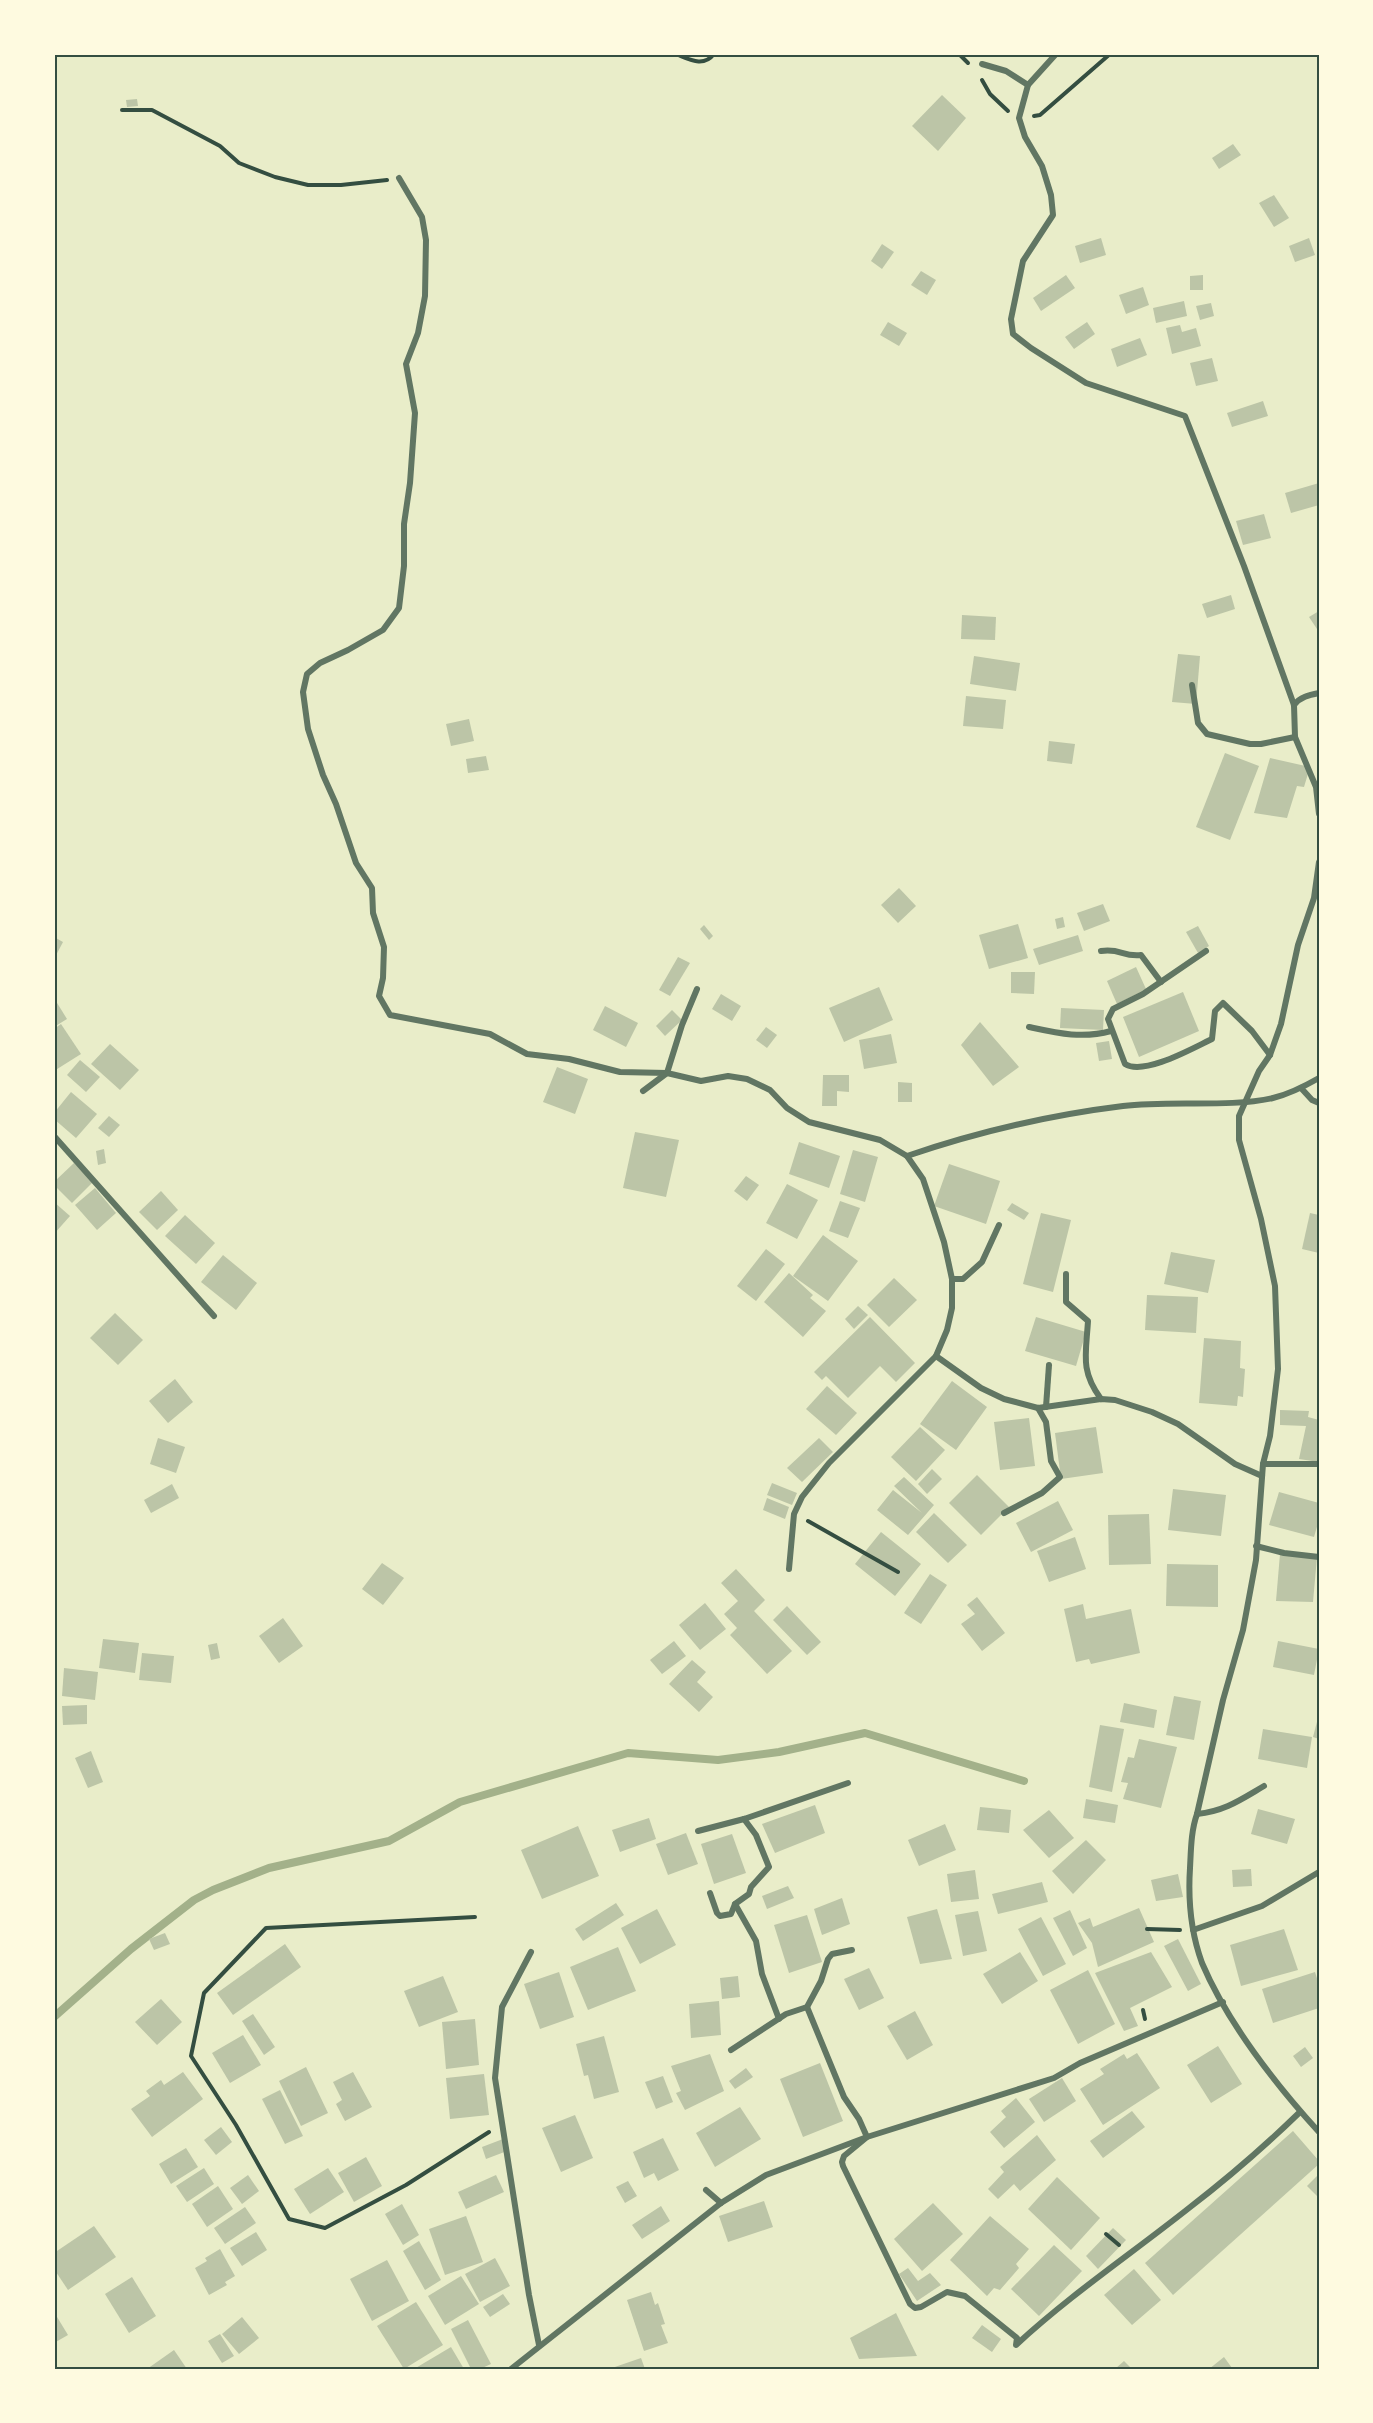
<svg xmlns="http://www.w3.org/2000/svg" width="1373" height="2423" viewBox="0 0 1373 2423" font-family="Ubuntu,sans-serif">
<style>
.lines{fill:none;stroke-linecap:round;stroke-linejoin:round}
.stream{stroke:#a3b18a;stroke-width:8}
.building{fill:#bcc5a7}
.path{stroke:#344e41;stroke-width:4}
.minor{stroke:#617663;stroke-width:6}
.neatline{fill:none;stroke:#344e41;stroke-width:2}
</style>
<rect width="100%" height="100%" fill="#e9edc9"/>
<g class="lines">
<path class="stream" d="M54 2017 131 1949 194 1900 213 1890 269 1868 389 1841 460 1802 628 1753 718 1760 779 1752 865 1733 1024 1781"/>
</g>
<g class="building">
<path d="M942 95 966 118 938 151 912 126Z"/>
<path d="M137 99 138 106 127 107 126 100Z"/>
<path d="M1233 144 1241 155 1219 169 1212 158Z"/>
<path d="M1274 195 1289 218 1274 227 1259 203Z"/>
<path d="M1101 238 1106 255 1080 263 1075 246Z"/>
<path d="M1309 238 1315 255 1295 262 1289 246Z"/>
<path d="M882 244 894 252 882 269 871 261Z"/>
<path d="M921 271 936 280 927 295 911 285Z"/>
<path d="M1066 275 1075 288 1041 311 1033 298Z"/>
<path d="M1203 275V290H1190V276Z"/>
<path d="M1143 287 1149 305 1126 314 1119 295Z"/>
<path d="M1184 301 1187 316 1156 323 1153 308Z"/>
<path d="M1211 303 1214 316 1200 320 1196 306Z"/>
<path d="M888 322 907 333 899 346 880 335Z"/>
<path d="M1087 322 1095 334 1074 349 1065 337Z"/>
<path d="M1180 325 1182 332 1196 328 1201 346 1172 354 1166 328Z"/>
<path d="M1140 338 1147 355 1117 367 1111 349Z"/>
<path d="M1212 358 1218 381 1196 386 1190 363Z"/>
<path d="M1263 401 1268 416 1232 427 1227 413Z"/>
<path d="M1319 483V505L1291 513 1285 493Z"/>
<path d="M1264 514 1271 538 1243 545 1236 521Z"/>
<path d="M1231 595 1235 609 1207 618 1202 604Z"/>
<path d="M1319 611V632L1309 617Z"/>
<path d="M962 615 996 617 995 640 961 639Z"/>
<path d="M1178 654 1200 656 1196 704 1172 702Z"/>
<path d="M974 656 1020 663 1016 691 970 684Z"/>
<path d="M966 696 1006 700 1003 729 963 726Z"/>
<path d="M469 719 474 741 451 746 446 724Z"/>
<path d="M1049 741 1075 744 1072 764 1047 761Z"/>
<path d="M1225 753 1259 766 1230 840 1196 827Z"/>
<path d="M486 756 489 770 468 773 466 759Z"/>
<path d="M1270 758 1310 767 1304 787 1297 786 1287 818 1254 813Z"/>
<path d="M899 888 916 906 898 923 881 905Z"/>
<path d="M1103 904 1110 921 1084 931 1077 913Z"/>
<path d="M1063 917 1065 927 1057 929 1055 919Z"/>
<path d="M1018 924 1028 958 989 969 979 935Z"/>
<path d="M704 925 713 936 709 940 700 929Z"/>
<path d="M1198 926 1209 946 1198 953 1186 932Z"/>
<path d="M1078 935 1083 951 1039 965 1033 949Z"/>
<path d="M54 937 63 942 54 959Z"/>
<path d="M678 957 690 963 670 996 659 990Z"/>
<path d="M1136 967 1146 989 1117 1004 1107 981Z"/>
<path d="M1011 972H1035L1034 994 1011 993Z"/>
<path d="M879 987 893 1020 844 1042 829 1008Z"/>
<path d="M1183 992 1199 1031 1139 1057 1123 1017Z"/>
<path d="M721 994 741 1006 732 1021 712 1009Z"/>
<path d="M54 998 67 1019 54 1027Z"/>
<path d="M605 1006 638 1023 626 1047 593 1030Z"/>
<path d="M1061 1008 1104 1010 1103 1030 1060 1028Z"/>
<path d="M672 1010 682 1020 665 1036 656 1026Z"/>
<path d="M980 1022 1019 1067 993 1086 961 1045Z"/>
<path d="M61 1024 81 1054 54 1071V1029Z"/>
<path d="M766 1027 777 1035 767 1048 756 1040Z"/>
<path d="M891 1034 897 1063 864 1069 859 1040Z"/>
<path d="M1109 1041 1112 1059 1099 1061 1096 1043Z"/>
<path d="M110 1044 139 1070 120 1090 91 1064Z"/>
<path d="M80 1060 100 1077 86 1092 67 1075Z"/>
<path d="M557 1067 588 1079 575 1114 543 1102Z"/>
<path d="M823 1075H849V1092L837 1091V1106H822Z"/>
<path d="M898 1082 912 1083V1102H898Z"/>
<path d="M71 1092 97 1114 76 1138 54 1119V1113Z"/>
<path d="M109 1116 120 1125 109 1137 98 1128Z"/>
<path d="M635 1132 679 1140 666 1197 623 1188Z"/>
<path d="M799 1142 840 1156 829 1188 789 1174Z"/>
<path d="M104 1149 106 1163 98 1165 96 1151Z"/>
<path d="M853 1150 878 1157 865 1202 840 1194Z"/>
<path d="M74 1163 93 1182 72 1203 54 1185V1182Z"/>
<path d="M949 1164 1000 1181 986 1224 934 1206Z"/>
<path d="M746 1176 759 1185 747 1201 734 1191Z"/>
<path d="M787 1184 818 1200 797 1239 766 1223Z"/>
<path d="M95 1188 116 1213 97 1230 75 1205Z"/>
<path d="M161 1191 178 1210 157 1230 139 1212Z"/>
<path d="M840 1201 860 1208 848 1238 829 1231Z"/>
<path d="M54 1202 70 1216 54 1234Z"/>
<path d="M1012 1203 1029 1213 1024 1220 1007 1210Z"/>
<path d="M1041 1213 1071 1220 1053 1292 1023 1284Z"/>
<path d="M1310 1213 1319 1215V1253L1302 1249Z"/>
<path d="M185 1215 215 1243 196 1264 165 1236Z"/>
<path d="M823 1235 858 1261 828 1301 793 1276Z"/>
<path d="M766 1249 785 1264 756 1301 737 1286Z"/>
<path d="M1171 1252 1215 1260 1208 1293 1164 1284Z"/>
<path d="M223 1255 257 1283 236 1310 201 1282Z"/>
<path d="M789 1273 813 1295 810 1298 826 1311 803 1337 764 1302Z"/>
<path d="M894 1278 917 1300 889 1327 867 1305Z"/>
<path d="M1147 1295 1198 1297 1196 1333 1145 1330Z"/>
<path d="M858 1306 868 1315 854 1329 845 1319Z"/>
<path d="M115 1313 143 1340 118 1365 90 1338Z"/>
<path d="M870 1317 915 1363 896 1382 880 1366 848 1398 826 1376 822 1380 814 1372Z"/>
<path d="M1036 1317 1086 1332 1076 1366 1025 1351Z"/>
<path d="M1204 1338 1241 1341 1240 1368 1245 1369 1243 1397 1238 1396 1237 1406 1199 1403Z"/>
<path d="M175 1379 193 1402 168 1423 149 1401Z"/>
<path d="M952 1381 987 1407 956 1450 920 1424Z"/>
<path d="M827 1386 857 1413 836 1435 806 1409Z"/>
<path d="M1280 1410 1309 1411 1308 1417 1319 1420V1462L1299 1459 1306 1426 1280 1425Z"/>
<path d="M1029 1418 1035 1466 1000 1470 994 1422Z"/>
<path d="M920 1427 945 1450 916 1481 891 1457Z"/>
<path d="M1096 1427 1103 1473 1061 1479 1055 1433Z"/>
<path d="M158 1438 185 1447 176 1473 150 1464Z"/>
<path d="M819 1438 833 1452 802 1482 787 1468Z"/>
<path d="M932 1469 942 1479 927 1494 918 1484Z"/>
<path d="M977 1475 1009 1507 981 1535 949 1503Z"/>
<path d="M904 1477 934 1505 908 1535 877 1510 893 1490 922 1513 894 1486Z"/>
<path d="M772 1483 797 1493 792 1505 767 1495Z"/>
<path d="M172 1484 179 1498 151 1513 144 1500Z"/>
<path d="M1173 1489 1226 1495 1221 1536 1168 1530Z"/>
<path d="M1279 1492 1319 1503V1520L1314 1537 1269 1525Z"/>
<path d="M767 1498 789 1507 785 1519 763 1510Z"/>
<path d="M1058 1501 1073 1530 1031 1552 1016 1523Z"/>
<path d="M934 1513 967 1545 948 1563 916 1532Z"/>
<path d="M1149 1514 1151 1564 1109 1565 1108 1515Z"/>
<path d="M881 1532 921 1564 895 1596 855 1564Z"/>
<path d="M1075 1537 1086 1569 1049 1582 1037 1551Z"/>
<path d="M1280 1554 1317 1557 1313 1602 1276 1601Z"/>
<path d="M382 1563 404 1578 383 1605 362 1589Z"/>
<path d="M1167 1564 1218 1565V1607L1166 1606Z"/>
<path d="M736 1569 765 1600 754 1611 792 1651 767 1674 730 1635 737 1628 724 1614 738 1601 721 1583Z"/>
<path d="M930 1574 947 1585 921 1624 904 1613Z"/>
<path d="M977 1597 1005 1633 982 1651 961 1624 975 1614 967 1605Z"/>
<path d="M705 1603 726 1629 700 1650 679 1625Z"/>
<path d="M1083 1604 1086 1619 1131 1609 1140 1653 1091 1664 1089 1659 1076 1662 1064 1609Z"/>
<path d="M787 1606 821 1642 807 1655 773 1620Z"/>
<path d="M283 1618 303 1646 279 1663 259 1636Z"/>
<path d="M103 1639 139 1643 135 1673 99 1668Z"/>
<path d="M674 1641 686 1656 662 1674 650 1660Z"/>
<path d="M1278 1641 1319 1649 1314 1675 1273 1667Z"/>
<path d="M217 1643 220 1658 211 1660 208 1645Z"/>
<path d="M142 1653 174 1656 171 1683 139 1680Z"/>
<path d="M692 1660 706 1672 697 1682 713 1697 699 1712 669 1684Z"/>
<path d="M64 1668 98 1672 95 1700 62 1696Z"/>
<path d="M1174 1696 1201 1701 1194 1740 1166 1735Z"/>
<path d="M1124 1703 1157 1710 1154 1728 1120 1722Z"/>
<path d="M87 1705V1724L63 1725 62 1706Z"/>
<path d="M1318 1718H1319V1739L1313 1737Z"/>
<path d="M1100 1725 1124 1729 1112 1792 1089 1787Z"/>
<path d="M1263 1729 1312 1737 1307 1768 1258 1759Z"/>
<path d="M1139 1739 1177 1747 1161 1808 1123 1799 1128 1783 1121 1782 1128 1757 1134 1758Z"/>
<path d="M91 1751 103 1782 88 1788 75 1758Z"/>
<path d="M1086 1799 1118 1805 1115 1823 1083 1818Z"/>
<path d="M815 1805 825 1833 775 1853 762 1824Z"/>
<path d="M980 1807 1011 1810 1009 1833 977 1830Z"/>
<path d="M1258 1809 1295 1819 1287 1844 1251 1834Z"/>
<path d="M1049 1810 1074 1838 1049 1858 1023 1830Z"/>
<path d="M649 1818 656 1839 620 1852 612 1830Z"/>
<path d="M945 1824 956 1850 919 1866 908 1840Z"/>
<path d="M578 1826 599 1876 542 1899 521 1850Z"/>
<path d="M686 1833 698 1864 668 1875 656 1844Z"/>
<path d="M732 1834 746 1873 714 1884 701 1844Z"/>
<path d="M1086 1840 1106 1860 1073 1894 1052 1871Z"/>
<path d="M1251 1869 1252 1886 1233 1887 1232 1870Z"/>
<path d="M975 1870 979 1899 951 1902 947 1874Z"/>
<path d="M1178 1874 1183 1897 1156 1901 1151 1880Z"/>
<path d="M1042 1882 1048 1902 998 1914 992 1894Z"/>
<path d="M788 1886 794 1898 767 1909 762 1896Z"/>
<path d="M842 1898 850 1924 822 1935 814 1909Z"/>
<path d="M616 1903 624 1915 583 1941 575 1929Z"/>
<path d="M1139 1908 1154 1942 1098 1967 1092 1943 1078 1923 1090 1918 1093 1927Z"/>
<path d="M657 1909 676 1945 640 1964 621 1928Z"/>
<path d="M937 1909 952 1959 920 1964 907 1917Z"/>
<path d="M1070 1910 1087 1948 1073 1956 1053 1918Z"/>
<path d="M978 1911 987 1951 963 1956 955 1915Z"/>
<path d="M807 1915 822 1962 789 1973 774 1925Z"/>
<path d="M1041 1917 1066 1964 1043 1976 1018 1929Z"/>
<path d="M1284 1929 1298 1970 1241 1986 1230 1945Z"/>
<path d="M165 1933 170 1944 154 1950 149 1939Z"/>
<path d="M1178 1939 1201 1984 1188 1991 1164 1946Z"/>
<path d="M285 1944 301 1967 233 2015 217 1993Z"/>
<path d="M618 1947 636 1991 588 2010 570 1967Z"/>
<path d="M1020 1952 1038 1981 1002 2004 983 1974Z"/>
<path d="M1151 1952 1172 1987 1130 2008 1138 2026 1124 2031 1095 1973Z"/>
<path d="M869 1968 884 1998 859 2010 844 1979Z"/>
<path d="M1088 1970 1115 2024 1078 2044 1050 1990Z"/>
<path d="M559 1972 574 2017 540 2029 524 1984Z"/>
<path d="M1315 1972 1319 1985V2008L1273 2023 1262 1989Z"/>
<path d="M443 1976 458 2012 419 2027 404 1991Z"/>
<path d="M738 1976 740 1997 722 1999 720 1978Z"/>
<path d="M161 1999 182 2022 157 2045 135 2022Z"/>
<path d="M719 2001 721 2035 691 2038 689 2004Z"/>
<path d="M915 2011 933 2045 907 2060 887 2026Z"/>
<path d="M253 2014 275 2047 264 2055 242 2021Z"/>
<path d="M475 2019 479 2065 446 2069 442 2022Z"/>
<path d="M243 2035 261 2065 230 2083 212 2053Z"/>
<path d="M604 2036 619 2092 594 2099 588 2075 584 2076 576 2044Z"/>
<path d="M1218 2046 1242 2084 1211 2103 1187 2065Z"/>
<path d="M1305 2047 1313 2058 1301 2067 1293 2056Z"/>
<path d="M1137 2053 1160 2088 1103 2125 1080 2089 1104 2074 1100 2069 1124 2054 1127 2059Z"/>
<path d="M710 2054 724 2091 685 2110 676 2093 681 2091 671 2066Z"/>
<path d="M820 2063 843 2121 803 2137 780 2079Z"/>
<path d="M306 2067 328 2113 301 2126 279 2081Z"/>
<path d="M746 2068 753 2077 735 2089 729 2081Z"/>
<path d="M183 2072 203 2099 152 2137 131 2109 150 2096 146 2091 161 2080 164 2085Z"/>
<path d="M353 2072 372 2107 345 2121 336 2104 342 2100 333 2082Z"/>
<path d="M484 2074 489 2115 450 2119 446 2078Z"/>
<path d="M663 2076 673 2102 656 2109 645 2082Z"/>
<path d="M1062 2078 1076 2101 1044 2122 1029 2099Z"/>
<path d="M280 2090 303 2136 285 2144 262 2099Z"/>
<path d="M1016 2098 1035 2122 1004 2148 990 2132 1006 2117 1001 2111Z"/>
<path d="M740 2107 761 2139 715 2167 696 2133Z"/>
<path d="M1132 2111 1145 2127 1103 2158 1090 2141Z"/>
<path d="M575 2115 593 2158 561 2172 542 2128Z"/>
<path d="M221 2127 232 2142 216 2155 204 2140Z"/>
<path d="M1293 2131 1319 2161V2164L1173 2295 1145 2263Z"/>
<path d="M1037 2135 1056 2160 1020 2191 1014 2184 998 2199 988 2189 1004 2172 1000 2167Z"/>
<path d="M663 2138 679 2170 658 2181 654 2173 644 2178 633 2152Z"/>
<path d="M503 2139 507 2151 486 2159 482 2147Z"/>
<path d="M186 2148 198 2167 171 2184 159 2164Z"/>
<path d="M366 2157 382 2186 354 2202 338 2173Z"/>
<path d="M204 2168 214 2184 187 2202 176 2186Z"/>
<path d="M328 2168 344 2192 310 2214 294 2189Z"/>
<path d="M1319 2174V2198L1307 2186Z"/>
<path d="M248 2175 259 2191 242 2204 230 2188Z"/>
<path d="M496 2175 504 2192 466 2209 458 2192Z"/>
<path d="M1057 2177 1100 2218 1071 2250 1028 2209Z"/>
<path d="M628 2181 637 2196 625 2203 616 2187Z"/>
<path d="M218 2186 233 2209 207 2227 192 2204Z"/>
<path d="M764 2201 773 2227 728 2242 719 2216Z"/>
<path d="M933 2203 963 2234 922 2271 894 2239Z"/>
<path d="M402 2204 419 2235 403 2245 385 2214Z"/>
<path d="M661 2206 670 2221 642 2239 632 2225Z"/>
<path d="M245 2207 256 2223 225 2244 214 2228Z"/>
<path d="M466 2216 483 2262 445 2275 429 2229Z"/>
<path d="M990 2216 1029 2249 1016 2264 1019 2268 1000 2290 994 2288 987 2296 950 2260Z"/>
<path d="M94 2226 116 2257 68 2290 54 2269V2253Z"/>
<path d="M1113 2228 1126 2240 1098 2269 1086 2256Z"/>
<path d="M256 2232 267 2250 242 2266 230 2248Z"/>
<path d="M419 2241 441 2280 425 2290 403 2251Z"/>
<path d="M1054 2245 1082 2271 1039 2316 1011 2289Z"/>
<path d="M220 2249 235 2276 225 2282 227 2285 209 2295 195 2268 207 2261 205 2258Z"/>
<path d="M495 2258 510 2286 480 2302 465 2274Z"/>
<path d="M387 2260 409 2301 372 2321 350 2279Z"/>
<path d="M908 2268 918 2281 930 2273 941 2285 917 2301 899 2274Z"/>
<path d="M1134 2269 1161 2300 1132 2325 1104 2295Z"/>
<path d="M461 2276 479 2304 445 2325 428 2296Z"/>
<path d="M132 2277 156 2316 129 2333 105 2294Z"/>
<path d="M651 2292 655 2305 658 2303 665 2324 661 2325 668 2343 644 2351 627 2300Z"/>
<path d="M503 2294 510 2304 490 2317 483 2307Z"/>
<path d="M416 2302 443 2345 404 2369 377 2326Z"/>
<path d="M54 2312 68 2335 54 2343Z"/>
<path d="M896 2313 917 2356 859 2359 850 2338Z"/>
<path d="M242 2317 259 2338 239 2354 222 2334Z"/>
<path d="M468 2320 491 2364 480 2369H471L451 2329Z"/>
<path d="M982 2325 1001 2339 992 2352 972 2338Z"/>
<path d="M220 2334 234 2356 222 2363 208 2341Z"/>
<path d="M451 2347 464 2369H414Z"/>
<path d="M174 2350 187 2369H147Z"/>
<path d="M1224 2357 1232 2368 1209 2369Z"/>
<path d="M641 2358 645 2369H609Z"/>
<path d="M1124 2361 1132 2369H1115Z"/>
</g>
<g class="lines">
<g class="path">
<path d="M676 54C689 59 703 68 714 54"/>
<path d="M959 54 968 63"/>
<path d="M982 80 990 94 1008 111"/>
<path d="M122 110H152L220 146 239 163 275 177 308 185H341L387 180"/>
<path d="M1034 116 1040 115 1110 54"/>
<path d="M808 1521 898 1572"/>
<path d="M475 1917 266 1928 204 1993 191 2056 236 2125 289 2219 325 2228 406 2185 489 2132"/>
<path d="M1147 1929 1180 1930"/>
<path d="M1143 2010 1145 2019"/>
<path d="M1106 2234 1119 2245"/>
</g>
<g class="minor">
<path d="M1056 54 1028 85 1019 118 1025 137 1042 166 1051 195 1053 215 1023 261 1011 319 1013 334 1031 348 1086 383 1185 416 1244 566 1294 705 1295 737 1316 787 1319 814"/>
<path d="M982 64 1006 71 1028 85"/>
<path d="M399 178 422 217 426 240 425 296 418 333 406 364 415 413 410 483 404 524V566L399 608 383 630 348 650 320 663 307 674 303 692 308 729 323 775 336 804 356 863 372 888 373 913 384 947 383 978 379 996 390 1015 490 1034 527 1054 569 1059 620 1072 667 1073 701 1081 728 1076 747 1079 770 1090 787 1108 809 1122 880 1140 907 1156"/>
<path d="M1192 685 1198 723 1207 734 1250 744H1261L1295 737"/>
<path d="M1294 705C1300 697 1309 695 1319 693"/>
<path d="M1319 862 1314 898 1298 945 1281 1024 1270 1055 1259 1071 1239 1116V1140L1261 1219 1275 1286 1278 1369 1270 1436 1263 1464 1256 1560 1243 1630 1223 1700 1197 1814C1191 1831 1191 1849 1190 1868 1188 1899 1191 1933 1202 1963 1227 2022 1276 2085 1319 2132"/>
<path d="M1101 951C1121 948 1122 957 1141 955L1161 982"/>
<path d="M1206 951 1143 994 1113 1009 1108 1019 1125 1064C1144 1076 1193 1048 1212 1039L1215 1011 1223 1003 1252 1031 1270 1055"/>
<path d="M1029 1027C1057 1033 1082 1039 1111 1031"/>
<path d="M1301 1088 1312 1100 1319 1103"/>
<path d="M643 1091 667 1073 682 1025 697 989"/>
<path d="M54 1136 214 1316"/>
<path d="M1066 1274V1302L1088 1321C1086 1354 1080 1371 1101 1399"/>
<path d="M952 1279H963L982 1262 999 1225"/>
<path d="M1046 1407 1049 1365"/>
<path d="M1263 1464H1319"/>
<path d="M1262 1476 1235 1464 1178 1424 1152 1412 1115 1400 1101 1399 1038 1408 1004 1399 981 1388 936 1356 947 1330 952 1308V1279L944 1242 923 1179 907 1156C977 1132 1050 1115 1123 1106 1171 1100 1228 1108 1273 1098 1290 1094 1305 1086 1319 1078"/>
<path d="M1004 1513 1042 1493 1060 1477 1051 1461 1046 1422 1038 1408"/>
<path d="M1256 1546 1284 1553 1319 1557"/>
<path d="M789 1569 794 1514 802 1497 829 1463 936 1356"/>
<path d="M1197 1814C1225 1811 1240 1800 1264 1786"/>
<path d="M698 1831 744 1819 848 1783"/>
<path d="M710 1893 717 1913 720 1916 731 1914 735 1904 749 1894 751 1887 769 1867 756 1835 744 1819"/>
<path d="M735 1904 756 1941 762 1974 779 2019"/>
<path d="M1193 1930 1262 1906 1319 1872"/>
<path d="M531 1952 502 2007 495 2078 529 2295 539 2345"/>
<path d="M807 2007 844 2097 859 2119 867 2137 844 2156 842 2162 843 2166 910 2304 915 2308 921 2307 947 2292 965 2296 1017 2338 1016 2345C1070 2295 1131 2254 1189 2208 1228 2178 1265 2146 1300 2112"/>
<path d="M731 2050 786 2014 807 2007 821 1981 828 1959 832 1954 852 1950"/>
<path d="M706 2190 721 2203"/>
<path d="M511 2369 721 2203 766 2175 867 2137 1054 2078 1080 2063 1223 2002"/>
</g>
</g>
<rect width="1373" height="2423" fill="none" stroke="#fefae0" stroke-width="111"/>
<rect x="56" y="56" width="1262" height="2312" class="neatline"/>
</svg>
